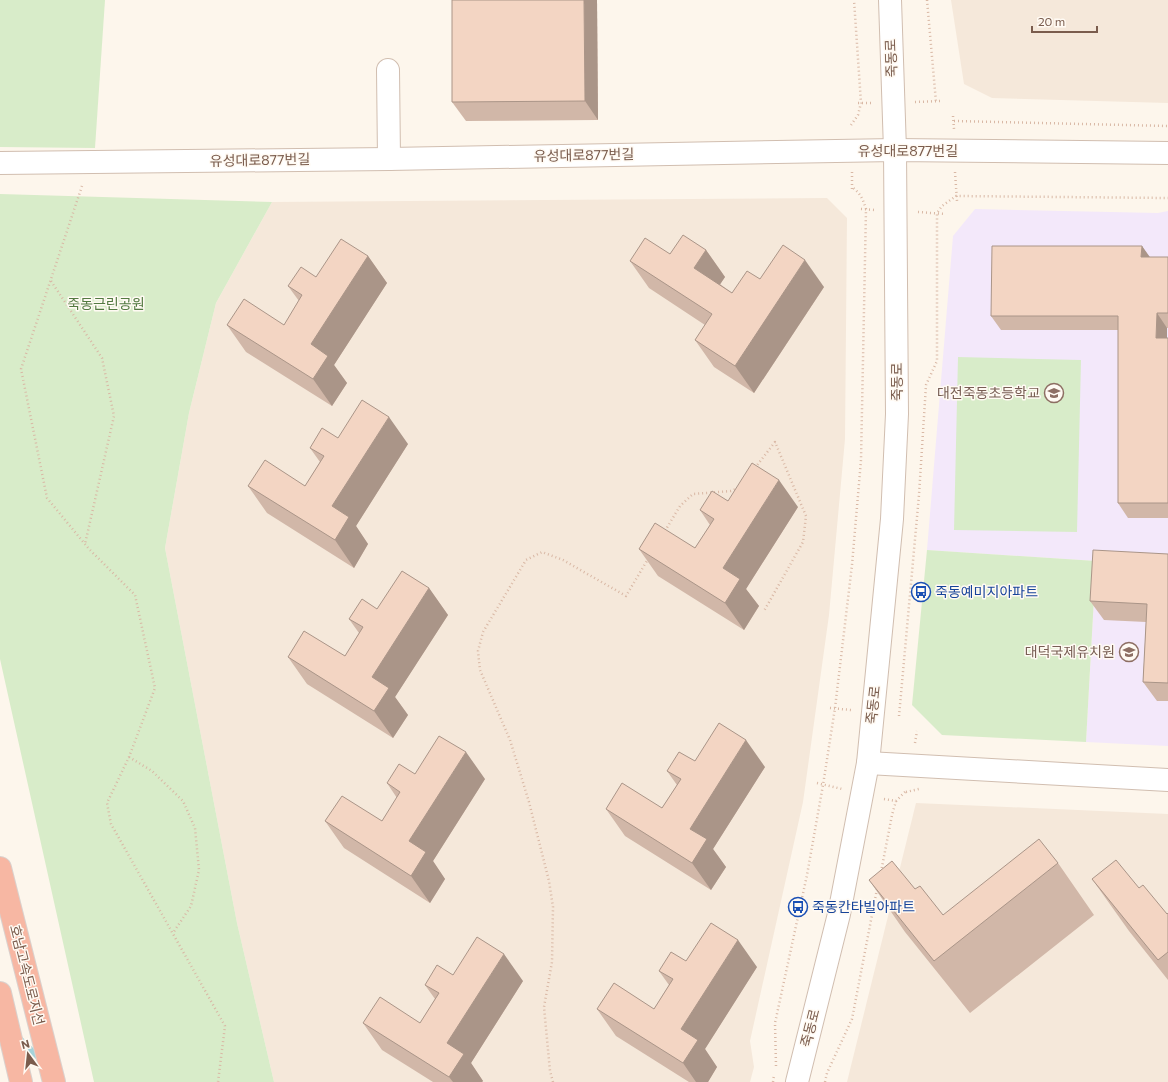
<svg xmlns="http://www.w3.org/2000/svg" width="1168" height="1082" viewBox="0 0 1168 1082" font-family="Commissioner,'Noto Sans KR',sans-serif">
<style>
.residential{fill:#f5e8da}
.education{fill:#f3e8fa}
.green{fill:#d8ecc9}
.lines{fill:none;stroke-linecap:round;stroke-linejoin:round}
.stream{stroke:#a5d3da;stroke-width:6}
.minor-casing{stroke:#d1beb0;stroke-width:24}
.highway-casing{stroke:#dad1cd;stroke-width:24}
.path{stroke:#d9b8a5;stroke-width:2.5;stroke-dasharray:1 3;stroke-linecap:butt}
.minor{stroke:#fff;stroke-width:22}
.highway{stroke:#f7b7a3;stroke-width:22}
.wall{fill:#d1b7a8}
.shaded-wall{fill:#aa9588}
.building{fill:#f3d5c3;stroke:#aa9588}
.labels{text-anchor:middle;stroke-width:3;stroke-linejoin:round;paint-order:stroke}
.street-label{font-size:14px;fill:#7a5c4d;stroke:#fffaf3}
.park-label{font-size:14px;fill:#537a41;stroke:#fffaf3}
.education-label{font-size:14px;fill:#785e54;stroke:#fffaf3;text-anchor:end}
.transit-label{font-size:14px;fill:#164399;stroke:#fffaf3;text-anchor:start}
</style>
<rect width="100%" height="100%" fill="#fdf6ec"/>
<g class="residential">
<path d="M951 0H1168V103L992 98 964 84Z"/>
<path d="M827 198 847 218 845 439 829 615 803 802 750 1041 754 1067 750 1082H274L237 923 165 548 189 413 216 303 272 202Z"/>
<path d="M916 803 1168 814V1082H847Z"/>
</g>
<path class="education" d="M975 209 1158 213 1168 211V746L1086 742 1096 561 927 550 953 236Z"/>
<g class="green">
<path d="M0 0H105L95 148 0 147Z"/>
<path d="M0 194 272 202 216 303 189 413 165 548 237 923 274 1082H94L0 659Z"/>
<path d="M958 357 1081 360 1077 532 954 530Z"/>
<path d="M927 550 1096 561 1086 742 942 735 912 705Z"/>
</g>
<g class="lines">
<path class="stream" d="M18 1037 41 1060"/>
<g class="minor-casing">
<g id="minor">
<path d="M388 70 389 159"/>
<path d="M0 163 389 159 895 150 1168 153"/>
<path d="M868 763 1168 780"/>
<path d="M797 1082 839 914 868 763 892 519 897 414 895 150 890 0"/>
</g>
</g>
<g class="highway-casing">
<g id="highway">
<path d="M0 868 54 1082"/>
<path d="M0 993 21 1082"/>
</g>
</g>
<g class="path">
<path d="M927 0 936 102"/>
<path d="M915 102 941 101"/>
<path d="M858 103H872"/>
<path d="M953 116 954 129"/>
<path d="M954 121 1168 126"/>
<path d="M851 125 858 115 861 103 854 0"/>
<path d="M852 172V190"/>
<path d="M955 172 957 201"/>
<path d="M82 186 21 369 47 498 89 549 135 595 155 688 129 757 107 803 111 824 225 1026 218 1082"/>
<path d="M861 209 875 210"/>
<path d="M918 212 945 214"/>
<path d="M51 281 102 358 114 416 85 544"/>
<path d="M755 468 775 442 806 516 803 542 764 611"/>
<path d="M665 531 680 506 693 494 731 491 738 488"/>
<path d="M830 708 851 710"/>
<path d="M899 716 919 495 926 385 937 361V213L942 206 956 196 1168 198"/>
<path d="M915 743 917 731"/>
<path d="M129 757 152 771 183 801 195 828 199 870 191 906 173 933"/>
<path d="M817 783 842 789"/>
<path d="M906 792 919 789"/>
<path d="M884 799 896 801 906 791"/>
<path d="M881 872 892 815 896 801"/>
<path d="M776 1066 775 1023 807 875 823 785 835 708 852 565 861 460 866 209C863 199 860 193 852 187"/>
<path d="M553 1082 550 1071 544 1007 552 962 553 907 549 881 529 802 510 740 480 670 478 651 483 632 526 560 542 552 563 560 626 596 648 559"/>
<path d="M773 1082 774 1075"/>
<path d="M825 1082 827 1073 852 1019 877 889"/>
</g>
<use href="#minor" class="minor"/>
<use href="#highway" class="highway"/>
</g>
<g class="wall">
<path d="M597 0 598 120 466 121 452 102Z"/>
<path d="M1142 246 1149 257H1168V328H1167V338H1168V518H1128L1118 503V330H1001L991 316Z"/>
<path d="M706 250 725 277 720 284 732 293 760 279 824 287 754 393 714 367 695 340 705 325 649 288 630 261 670 254Z"/>
<path d="M368 256 387 283 334 365 347 383 332 406 246 352 227 325H284L299 301 288 286 316 277Z"/>
<path d="M338 438 408 444 356 526 368 544 354 568 267 513 248 486H305L320 462 310 448Z"/>
<path d="M728 501 798 507 746 589 759 606 744 630 658 576 639 549 695 548 710 525 700 510Z"/>
<path d="M1168 554V701H1157L1143 682 1146 622 1104 620 1090 601Z"/>
<path d="M429 588 448 615 395 697 408 715 393 738 307 684 288 657 345 656 359 633 349 619 377 609Z"/>
<path d="M695 761 765 767 713 849 726 867 711 890 625 836 606 809 662 808 677 785 667 771Z"/>
<path d="M415 774 485 779 433 861 445 879 430 903 344 848 325 821H382L397 798 387 783Z"/>
<path d="M1058 863 1094 915 970 1013 905 932 869 880 915 889 943 915Z"/>
<path d="M1092 879 1139 888 1167 914 1168 913V980L1129 931Z"/>
<path d="M686 961 757 967 705 1049 717 1067 708 1082H689L616 1036 597 1009H654L669 985 659 971Z"/>
<path d="M453 975 523 981 471 1063 483 1081 482 1082H433L382 1050 363 1023H420L435 999 425 985Z"/>
</g>
<g class="shaded-wall">
<path d="M584 0H597L598 120 585 101Z"/>
<path d="M1142 246 1152 260 1141 257Z"/>
<path d="M706 250 725 277 713 295 694 268Z"/>
<path d="M368 256 387 283 334 365 347 383 332 406 313 379 311 344Z"/>
<path d="M805 260 824 287 754 393 735 366Z"/>
<path d="M1157 313 1167 328V353L1156 338Z"/>
<path d="M389 417 408 444 356 526 368 544 354 568 335 540 332 506Z"/>
<path d="M779 480 798 507 746 589 759 606 744 630 725 603 723 568Z"/>
<path d="M429 588 448 615 395 697 408 715 393 738 374 711 372 677Z"/>
<path d="M746 740 765 767 713 849 726 867 711 890 692 863 690 829Z"/>
<path d="M466 752 485 779 433 861 445 879 430 903 411 876 409 841Z"/>
<path d="M738 940 757 967 705 1049 717 1067 708 1082H696L683 1063 681 1029Z"/>
<path d="M504 954 523 981 471 1063 483 1081 482 1082H453L449 1077 447 1043Z"/>
</g>
<g class="building">
<path d="M452 0H584L585 101 452 102Z"/>
<path d="M683 235 706 250 694 268 732 293 747 271 760 279 783 245 805 260 735 366 695 340 712 314 630 261 645 238 670 254Z"/>
<path d="M341 239 368 256 311 344 328 356 313 379 227 325 244 299 284 325 302 295 288 286 301 267 316 277Z"/>
<path d="M992 246H1142L1141 257H1168V313H1157L1156 338H1168V503H1118V316H991Z"/>
<path d="M362 400 389 417 332 506 349 517 335 540 248 486 265 460 305 486 324 456 310 448 322 428 338 438Z"/>
<path d="M752 463 779 480 723 568 740 579 725 603 639 549 655 523 695 548 714 519 700 510 712 491 728 501Z"/>
<path d="M1093 550 1168 554V683L1143 682 1147 604 1090 601Z"/>
<path d="M402 571 429 588 372 677 389 688 374 711 288 657 304 631 345 656 363 627 349 619 362 599 377 609Z"/>
<path d="M719 723 746 740 690 829 707 839 692 863 606 809 622 783 662 808 681 779 667 771 679 752 695 761Z"/>
<path d="M439 736 466 752 409 841 426 852 411 876 325 821 342 796 382 821 400 792 387 783 399 764 415 774Z"/>
<path d="M1039 839 1058 863 934 961 869 880 892 861 915 889 920 886 943 915Z"/>
<path d="M1116 860 1139 888 1143 885 1167 914 1168 913V952L1158 960 1092 879Z"/>
<path d="M711 923 738 940 681 1029 698 1040 683 1063 597 1009 614 983 654 1009 673 979 659 971 671 952 686 961Z"/>
<path d="M477 937 504 954 447 1043 464 1054 449 1077 363 1023 380 997 420 1023 439 993 425 985 437 965 453 975Z"/>
</g>
<defs>
<g id="school-ring" transform="scale(1)"><circle r="9.5" fill="#fffaf3" stroke="#8d6e63" stroke-width="1.5"/><path d="M0-5L7-2L0 1L-7-2ZM-4 1L0 2.5L4 1V4Q0 6-4 4Z" fill="#8d6e63"/></g>
<g id="bus-ring" transform="scale(1)"><circle r="9.5" fill="#fffaf3" stroke="#1a4fb4" stroke-width="1.5"/><path d="M-5-6H5V4H4V6H2V4H-2V6H-4V4H-5ZM-3.5-4V0h7V-4ZM-3.5 1.2v1.5H-2V1.2ZM2 1.2v1.5H3.5V1.2Z" fill="#1a4fb4"/></g>
</defs>
<g fill-rule="evenodd">
<use href="#school-ring" x="1054" y="393"/>
<use href="#bus-ring" x="921" y="592"/>
<use href="#school-ring" x="1129" y="652"/>
<use href="#bus-ring" x="798" y="907"/>
</g>
<g class="labels">
<g class="street-label">
<text transform="translate(891 58) rotate(-92)" y="5">죽동로</text>
<text x="908" y="156">유성대로877번길</text>
<text transform="translate(584 155) rotate(-1)" y="5">유성대로877번길</text>
<text transform="translate(260 160) rotate(-1)" y="5">유성대로877번길</text>
<text transform="translate(897 382) rotate(-90)" y="5">죽동로</text>
<text transform="translate(873 705) rotate(-84)" y="5">죽동로</text>
<text transform="translate(27 975) rotate(76)" y="5">호남고속도로지선</text>
<text transform="translate(810 1028) rotate(-76)" y="5">죽동로</text>
</g>
<g class="park-label">
<text x="106" y="309">죽동근린공원</text>
</g>
<g class="education-label">
<text x="1040" y="398">대전죽동초등학교</text>
<text x="1115" y="657">대덕국제유치원</text>
</g>
<g class="transit-label">
<text x="935" y="597">죽동예미지아파트</text>
<text x="812" y="912">죽동칸타빌아파트</text>
</g>
</g>
<g transform="translate(28 1054) rotate(345)" stroke="#fffaf3" stroke-width="3" paint-order="stroke">
<path d="M0-3L7 15L0 10L-7 15Z" fill="#7a5c4d"/>
<text y="-6" font-size="11" font-weight="bold" text-anchor="middle" fill="#7a5c4d">N</text>
</g>
<path d="M1032 26v6h65v-6" fill="none" stroke="#7a5c4d" stroke-width="2"/>
<text x="1038" y="26" font-size="12" fill="#7a5c4d" stroke="#fffaf3" stroke-width="3" paint-order="stroke">20 m</text>
</svg>
